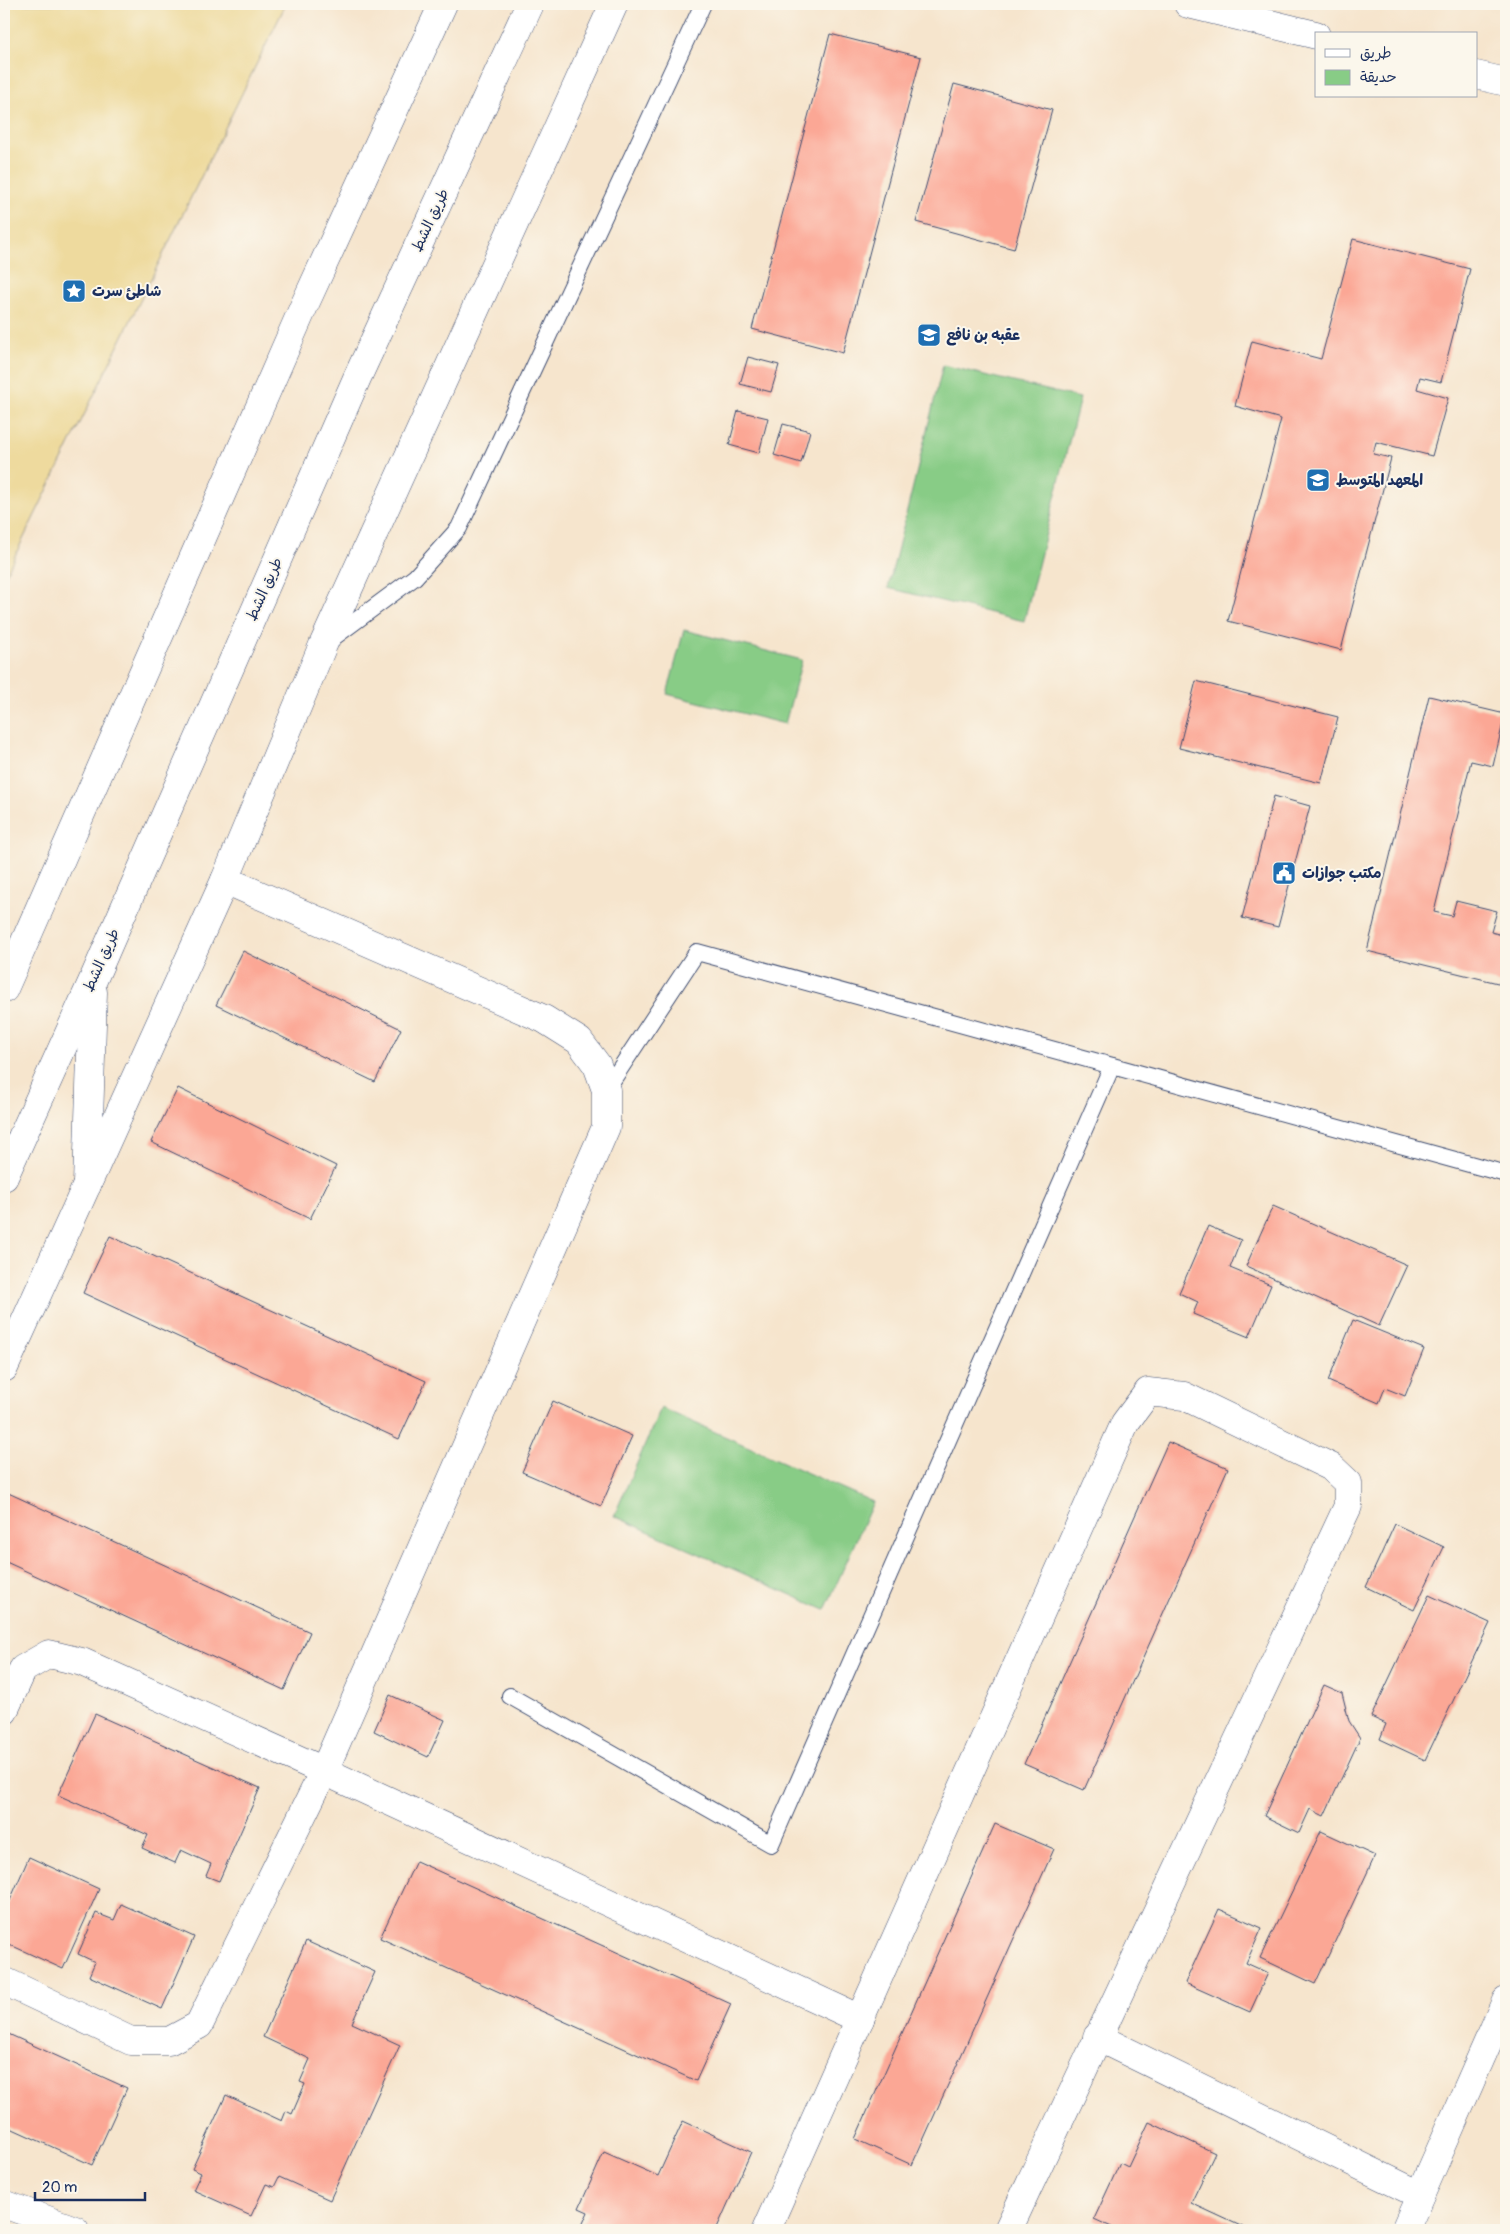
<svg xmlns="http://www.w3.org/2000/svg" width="1510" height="2234" viewBox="0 0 1510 2234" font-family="Pangolin,'Playpen Sans Arabic',sans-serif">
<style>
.green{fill:#88cc86;stroke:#527e72}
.sand{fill:#eeda9e;stroke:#84847e}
.building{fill:#fba795}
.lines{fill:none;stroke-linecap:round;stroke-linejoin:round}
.service-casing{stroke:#3c4a6f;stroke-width:18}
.minor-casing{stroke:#3c4a6f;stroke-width:29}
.tertiary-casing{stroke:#3c4a6f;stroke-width:29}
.primary-casing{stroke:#3c4a6f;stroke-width:29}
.service{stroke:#fff;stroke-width:16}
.minor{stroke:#fff;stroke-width:28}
.tertiary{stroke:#fff;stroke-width:28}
.primary{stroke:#fff;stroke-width:28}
.labels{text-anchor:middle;stroke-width:4;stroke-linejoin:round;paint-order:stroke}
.street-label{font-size:15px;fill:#1b2f5e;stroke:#fbf7ec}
.poi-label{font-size:15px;font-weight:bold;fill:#1b2f5e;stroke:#fbf7ec;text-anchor:start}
</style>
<rect width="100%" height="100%" fill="#fbf7ec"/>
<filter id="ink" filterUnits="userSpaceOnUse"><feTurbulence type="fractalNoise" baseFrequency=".02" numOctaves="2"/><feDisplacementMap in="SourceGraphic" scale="10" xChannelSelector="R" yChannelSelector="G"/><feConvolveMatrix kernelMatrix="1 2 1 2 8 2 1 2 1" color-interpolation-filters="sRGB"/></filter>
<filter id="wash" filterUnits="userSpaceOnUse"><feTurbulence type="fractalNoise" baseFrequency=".0096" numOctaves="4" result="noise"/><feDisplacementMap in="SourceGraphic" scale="20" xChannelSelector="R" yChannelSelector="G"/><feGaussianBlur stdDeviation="1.12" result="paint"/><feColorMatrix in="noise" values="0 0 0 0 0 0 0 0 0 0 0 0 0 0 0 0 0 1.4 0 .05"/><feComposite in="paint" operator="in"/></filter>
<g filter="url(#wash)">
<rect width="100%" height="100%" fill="#f6e5cd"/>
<g class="green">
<path d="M943 365 1080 398 1024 621 888 588Z"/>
<path d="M684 630 802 660 785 724 667 694Z"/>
<path d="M661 1408 873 1502 825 1610 614 1516Z"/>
</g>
<path class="sand" d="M4 4H286L4 578Z"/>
<g id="blocks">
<g class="building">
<path d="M830 34 921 57 843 353 752 329Z"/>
<path d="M954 84 1052 110 1014 249 916 222Z"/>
<path d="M1353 239 1470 269 1441 382 1420 377 1417 389 1448 398 1432 456 1376 442 1373 454 1391 458 1341 650 1228 621 1281 419 1235 406 1252 341 1321 359Z"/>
<path d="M748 357 779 365 771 392 740 384Z"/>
<path d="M738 411 768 418 759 453 729 445Z"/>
<path d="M783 424 810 431 801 463 774 455Z"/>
<path d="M1196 681 1338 717 1321 783 1179 748Z"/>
<path d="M1429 696 1505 714 1493 766 1471 761 1434 912 1452 916 1456 901 1497 911 1491 932 1506 936V985L1367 951Z"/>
<path d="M1274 796 1310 806 1278 927 1242 918Z"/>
<path d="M243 951 401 1029 375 1082 216 1005Z"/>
<path d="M178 1088 336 1166 310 1219 151 1142Z"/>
<path d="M1273 1206 1407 1265 1379 1326 1246 1266Z"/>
<path d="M1208 1226 1241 1240 1230 1268 1271 1285 1249 1337 1193 1314 1198 1302 1179 1293Z"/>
<path d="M110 1236 426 1381 399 1439 83 1293Z"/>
<path d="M1353 1320 1424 1349 1405 1396 1385 1388 1379 1403 1328 1381Z"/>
<path d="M553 1401 632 1436 601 1506 522 1472Z"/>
<path d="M1168 1442 1228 1468 1084 1790 1024 1764Z"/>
<path d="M4 1491 310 1632 284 1690 4 1561Z"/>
<path d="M1395 1524 1444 1547 1414 1610 1366 1587Z"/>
<path d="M1429 1595 1490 1623 1425 1760 1380 1739 1386 1724 1371 1717Z"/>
<path d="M1324 1685 1342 1693 1349 1721 1360 1738 1324 1816 1310 1809 1299 1833 1264 1816Z"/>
<path d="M390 1695 445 1720 428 1757 374 1731Z"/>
<path d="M95 1714 260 1788 219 1881 206 1876 211 1864 181 1850 175 1863 142 1848 148 1835 58 1795Z"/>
<path d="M995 1824 1054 1849 912 2165 855 2139Z"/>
<path d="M1321 1831 1375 1856 1315 1984 1260 1958Z"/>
<path d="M29 1857 99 1889 63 1969 4 1942V1914Z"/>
<path d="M416 1861 731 2004 696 2081 380 1938Z"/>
<path d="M121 1904 194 1937 162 2009 89 1976 95 1962 78 1954 96 1913 114 1920Z"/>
<path d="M1219 1909 1262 1928 1246 1963 1268 1973 1250 2012 1185 1983Z"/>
<path d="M306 1941 375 1972 352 2023 400 2045 330 2200 279 2177 274 2187 266 2184 251 2216 193 2190 201 2173 192 2169 226 2095 282 2121 286 2111 292 2114 305 2084 300 2082 310 2059 263 2037Z"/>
<path d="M4 2032 127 2088 92 2165 4 2125Z"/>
<path d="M683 2121 751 2152 716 2230H580L588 2212 579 2208 604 2152 658 2176Z"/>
<path d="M1149 2122 1215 2153 1191 2203 1245 2228 1244 2230H1118L1094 2219 1120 2163 1128 2167Z"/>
</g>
</g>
</g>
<g filter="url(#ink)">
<use href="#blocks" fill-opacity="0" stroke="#3c4a6f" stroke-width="1"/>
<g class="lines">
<g class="service-casing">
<g id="service">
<path d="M330 640 415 577 459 528 703 4"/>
<path d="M606 1090 697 952 1506 1174"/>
<path d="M510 1696 771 1844 1112 1066"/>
</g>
</g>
<g class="minor-casing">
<g id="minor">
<path d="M1188 4 1316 35"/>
<path d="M1476 75 1506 82"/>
<path d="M4 1711 23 1669 49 1654 82 1662 324 1771 860 2019"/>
<path d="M4 1981 131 2041H169L199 2025 324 1771 606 1127V1090L597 1065 579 1041 544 1019 225 880"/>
<path d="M1097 2037 1420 2195"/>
<path d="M766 2230 1125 1423 1148 1392 1184 1396 1331 1467 1348 1483V1506L1008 2230"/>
<path d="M1405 2230 1506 2001"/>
</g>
</g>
<g class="tertiary-casing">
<path id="tertiary" d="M4 1368 225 880 323 645 614 4"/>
</g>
<g class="primary-casing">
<g id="primary">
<path d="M4 989 304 306 443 4"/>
<path d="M4 1177 93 980 357 378 530 4"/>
<path d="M87 1185 93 992"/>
<path d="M4 2204 75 2230"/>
</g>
</g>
<use href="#service" class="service"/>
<use href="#minor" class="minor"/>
<use href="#tertiary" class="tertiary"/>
<use href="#primary" class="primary"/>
</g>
</g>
<defs>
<g id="sight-square" transform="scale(1.25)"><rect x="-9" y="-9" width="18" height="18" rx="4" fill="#1f6fb2" stroke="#fbf7ec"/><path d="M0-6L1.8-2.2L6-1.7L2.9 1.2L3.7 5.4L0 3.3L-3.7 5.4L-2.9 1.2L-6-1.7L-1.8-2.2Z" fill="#fff"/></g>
<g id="school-square" transform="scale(1.25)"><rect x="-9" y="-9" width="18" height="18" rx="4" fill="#1f6fb2" stroke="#fbf7ec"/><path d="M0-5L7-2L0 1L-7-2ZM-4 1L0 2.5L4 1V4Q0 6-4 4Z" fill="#fff"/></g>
<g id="university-square" transform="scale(1.25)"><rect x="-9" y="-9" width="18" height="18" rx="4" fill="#1f6fb2" stroke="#fbf7ec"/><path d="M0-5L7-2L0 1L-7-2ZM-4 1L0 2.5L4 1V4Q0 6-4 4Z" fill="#fff"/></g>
<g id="civic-square" transform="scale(1.25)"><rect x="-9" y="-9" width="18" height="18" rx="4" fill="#1f6fb2" stroke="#fbf7ec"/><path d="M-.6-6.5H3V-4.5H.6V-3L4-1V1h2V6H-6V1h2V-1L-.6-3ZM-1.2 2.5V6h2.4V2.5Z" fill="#fff"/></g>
</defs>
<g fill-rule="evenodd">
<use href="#sight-square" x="74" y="291"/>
<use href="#school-square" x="929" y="335"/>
<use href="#university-square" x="1318" y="480"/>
<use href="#civic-square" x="1284" y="873"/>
</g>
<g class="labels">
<g class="street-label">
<text transform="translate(430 220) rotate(-65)" y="5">طريق الشط</text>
<text transform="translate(264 589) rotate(-66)" y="5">طريق الشط</text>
<text transform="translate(101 960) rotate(-66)" y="5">طريق الشط</text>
</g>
<g class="poi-label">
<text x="92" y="296">شاطئ سرت</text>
<text x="946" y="340">عقبه بن نافع</text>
<text x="1336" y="485">المعهد المتوسط</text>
<text x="1302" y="878">مكتب جوازات</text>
</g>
</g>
<rect width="1510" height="2234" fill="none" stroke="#fbf7ec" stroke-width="20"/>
<rect x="1315" y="32" width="162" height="65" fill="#fbf7ec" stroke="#a1a7b3"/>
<rect x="1325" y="49" width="25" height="8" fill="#ffffff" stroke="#a1a7b3"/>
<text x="1360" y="58" font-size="15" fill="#1b2f5e">طريق</text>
<rect x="1325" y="70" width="25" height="15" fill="#88cc86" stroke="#a1a7b3"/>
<text x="1360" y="82" font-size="15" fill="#1b2f5e">حديقة</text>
<path d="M35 2192v8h110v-8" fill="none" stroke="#1b2f5e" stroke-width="2.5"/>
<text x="42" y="2192" font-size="15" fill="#1b2f5e" stroke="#fbf7ec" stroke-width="4" paint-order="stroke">20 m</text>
</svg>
